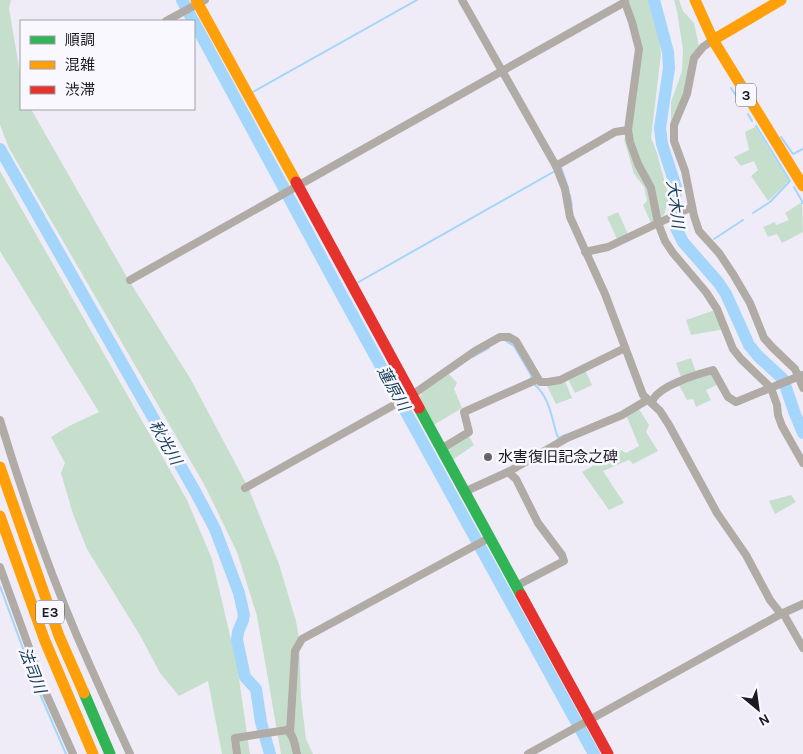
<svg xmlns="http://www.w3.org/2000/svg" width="803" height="754" viewBox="0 0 803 754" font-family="Karla,'Noto Sans JP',sans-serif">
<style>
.green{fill:#c6dfcd}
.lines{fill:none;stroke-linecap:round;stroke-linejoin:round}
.stream{stroke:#a4d6fc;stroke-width:2}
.river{stroke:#a4d6fc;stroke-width:12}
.street{stroke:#b0aba5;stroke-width:8}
.fast{stroke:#30b455;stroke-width:11}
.slow{stroke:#ff9f0a;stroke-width:11}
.jam{stroke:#e5322d;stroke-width:11}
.poi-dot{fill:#66646b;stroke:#f9f7ff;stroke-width:2}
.labels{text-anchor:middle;stroke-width:5;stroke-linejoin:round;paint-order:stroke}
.shield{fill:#f9f7ff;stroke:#5e5c63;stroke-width:1}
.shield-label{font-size:14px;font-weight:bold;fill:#1c1a20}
.poi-label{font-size:15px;fill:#1c1a20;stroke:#f9f7ff;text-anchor:start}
.water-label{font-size:16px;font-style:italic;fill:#153d56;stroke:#f9f7ff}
</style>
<rect width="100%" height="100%" fill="#efecf7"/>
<g class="green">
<path d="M0 0H11L9 8 21 79V109H31L128 279 190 378 249 489 279 564 296 621 299 638 301 698 306 739 313 754H281L257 616 237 552 205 486 9 148 0 125Z"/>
<path d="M627 0H649L658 29 661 54 651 138 657 153 669 198 664 215 651 223 643 205 647 201 644 187 634 174 624 139 631 130 641 51Z"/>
<path d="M674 0H679L683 11 694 23 699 46 691 56 685 92 671 131V102L682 71 683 50 677 11Z"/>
<path d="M755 127 789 181 768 201 751 176 758 170 754 161 741 166 734 157 749 150 745 132Z"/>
<path d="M0 171 187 500 212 559 237 665 250 754H222L208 681 179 696 160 673 141 637 87 549 73 514 61 473 65 463 51 437 69 426 99 412 0 251Z"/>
<path d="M802 202 803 232 782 243 777 234 768 237 763 227 775 222 776 225 789 220 785 213Z"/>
<path d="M618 212 628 234 617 239 607 217Z"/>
<path d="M715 310 725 329 691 335 686 320Z"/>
<path d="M691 358 696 372 681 377 676 363Z"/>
<path d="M585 370 592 385 575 393 568 379Z"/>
<path d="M711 373 717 385 706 390 711 400 696 407 693 399 687 400 679 385Z"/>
<path d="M449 374 457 383 454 389 462 408 432 426 418 400 422 393Z"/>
<path d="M565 381 572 398 556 404 547 386Z"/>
<path d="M639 409 649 425 646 432 658 451 633 464 629 460 603 471 624 503 609 510 582 472 621 450 626 453 639 446 626 415Z"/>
<path d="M467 433 474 445 451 461 444 449Z"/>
<path d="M791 495 796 502 775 514 769 501Z"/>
</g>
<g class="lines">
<g class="stream">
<path d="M731 88 737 97"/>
<path d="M251 93 417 0"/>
<path d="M748 114 752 121"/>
<path d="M781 137 793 154 803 149"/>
<path d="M561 167 568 188"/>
<path d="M794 187 803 203"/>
<path d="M570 195 572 206"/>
<path d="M753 213 770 202 790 181 756 126"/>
<path d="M714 239 743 220"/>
<path d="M357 283 555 171"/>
<path d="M506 341 514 346 531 375V379"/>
<path d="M473 357 489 348"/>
<path d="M534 384C551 399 551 418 558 438L565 435"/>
<path d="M0 586 39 692 66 754"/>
</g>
<g class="river">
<path d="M182 0 193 21"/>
<path d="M654 0 668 52 669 68 660 128 662 144 676 187 675 201 677 212 676 228 683 242 718 282 726 294 749 345 758 356 783 379 795 414 803 433"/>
<path d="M194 22 340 292 594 754"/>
<path d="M0 149 196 493 215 529 239 593 244 615 243 620 238 632 237 640 245 677 256 689 261 722 270 754"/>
</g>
<g class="street">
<path d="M462 0 556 166 565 189 570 217 605 294 643 395 660 411 669 425 717 513 746 555 770 600 781 614"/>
<path d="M166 21 205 0"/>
<path d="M713 40 703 47 694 58 687 94 674 125V141L685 171 694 216 699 231 719 253 733 274 750 303 764 338 772 347 795 369 803 388"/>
<path d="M628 130 630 142 638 164 651 188 658 223 665 241 673 253 706 292 717 309 733 349 741 359 771 388 777 405 778 415 782 426 803 463"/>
<path d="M556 166 615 132 628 130 639 49 632 22 624 0"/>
<path d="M585 252 608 247 692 207"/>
<path d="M130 280 625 2"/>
<path d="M652 402C657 386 698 374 713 370L728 397 736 402 802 375"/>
<path d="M0 420C22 493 47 565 77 636 94 675 112 715 130 754"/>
<path d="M441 449 469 432 464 412 538 379"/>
<path d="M508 472 516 479 538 523 562 555 564 561 516 586"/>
<path d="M245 488 412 395 475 351 500 337H509L516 341 540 382H548L560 380 625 348"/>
<path d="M464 492 508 472 567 438 622 415 647 400"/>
<path d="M0 567 44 689 73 754"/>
<path d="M783 613 803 648"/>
<path d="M290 732 295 651 302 639 489 538"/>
<path d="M237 754 235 738 287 730C294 735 295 746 297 754"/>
<path d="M528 754 781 614 803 604"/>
</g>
<g class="fast">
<path d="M419 408 521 595"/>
<path d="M84 693 110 754"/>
</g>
<g class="slow">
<path d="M196 0 296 182"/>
<path d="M695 0 713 40 803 186"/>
<path d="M713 40 781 0"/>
<path d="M0 467 59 636 84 693"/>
<path d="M0 516 45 641 93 754"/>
</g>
<g class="jam">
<path d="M296 182 419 408"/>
<path d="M521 595 608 754"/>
</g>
</g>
<circle class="poi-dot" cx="488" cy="457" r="5"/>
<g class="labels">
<g class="shield">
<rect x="736" y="83.5" width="20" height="23" rx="4"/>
<rect x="36" y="600.5" width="28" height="23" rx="4"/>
</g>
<g class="shield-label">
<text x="746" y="100">3</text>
<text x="50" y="617">E3</text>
</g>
<g class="poi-label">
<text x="498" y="462">水害復旧記念之碑</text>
</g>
<g class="water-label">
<text transform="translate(676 204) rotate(83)" y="6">大木川</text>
<text transform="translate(394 388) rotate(61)" y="6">蓮原川</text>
<text transform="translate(166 442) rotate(61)" y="6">秋光川</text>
<text transform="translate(33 670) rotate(69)" y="6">法司川</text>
</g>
</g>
<rect x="20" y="20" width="175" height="90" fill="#f9f7ff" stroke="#a19fa6"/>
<rect x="30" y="36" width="25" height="8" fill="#30b455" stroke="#a19fa6"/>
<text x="65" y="45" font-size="15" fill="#1c1a20">順調</text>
<rect x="30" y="61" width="25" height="8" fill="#ff9f0a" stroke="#a19fa6"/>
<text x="65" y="70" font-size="15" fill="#1c1a20">混雑</text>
<rect x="30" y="86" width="25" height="8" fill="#e5322d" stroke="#a19fa6"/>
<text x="65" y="95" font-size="15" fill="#1c1a20">渋滞</text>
<g transform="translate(758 709) rotate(151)" stroke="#f9f7ff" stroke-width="4" paint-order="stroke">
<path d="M0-4L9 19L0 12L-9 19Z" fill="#1c1a20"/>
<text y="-8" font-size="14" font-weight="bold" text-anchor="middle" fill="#1c1a20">N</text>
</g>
</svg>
